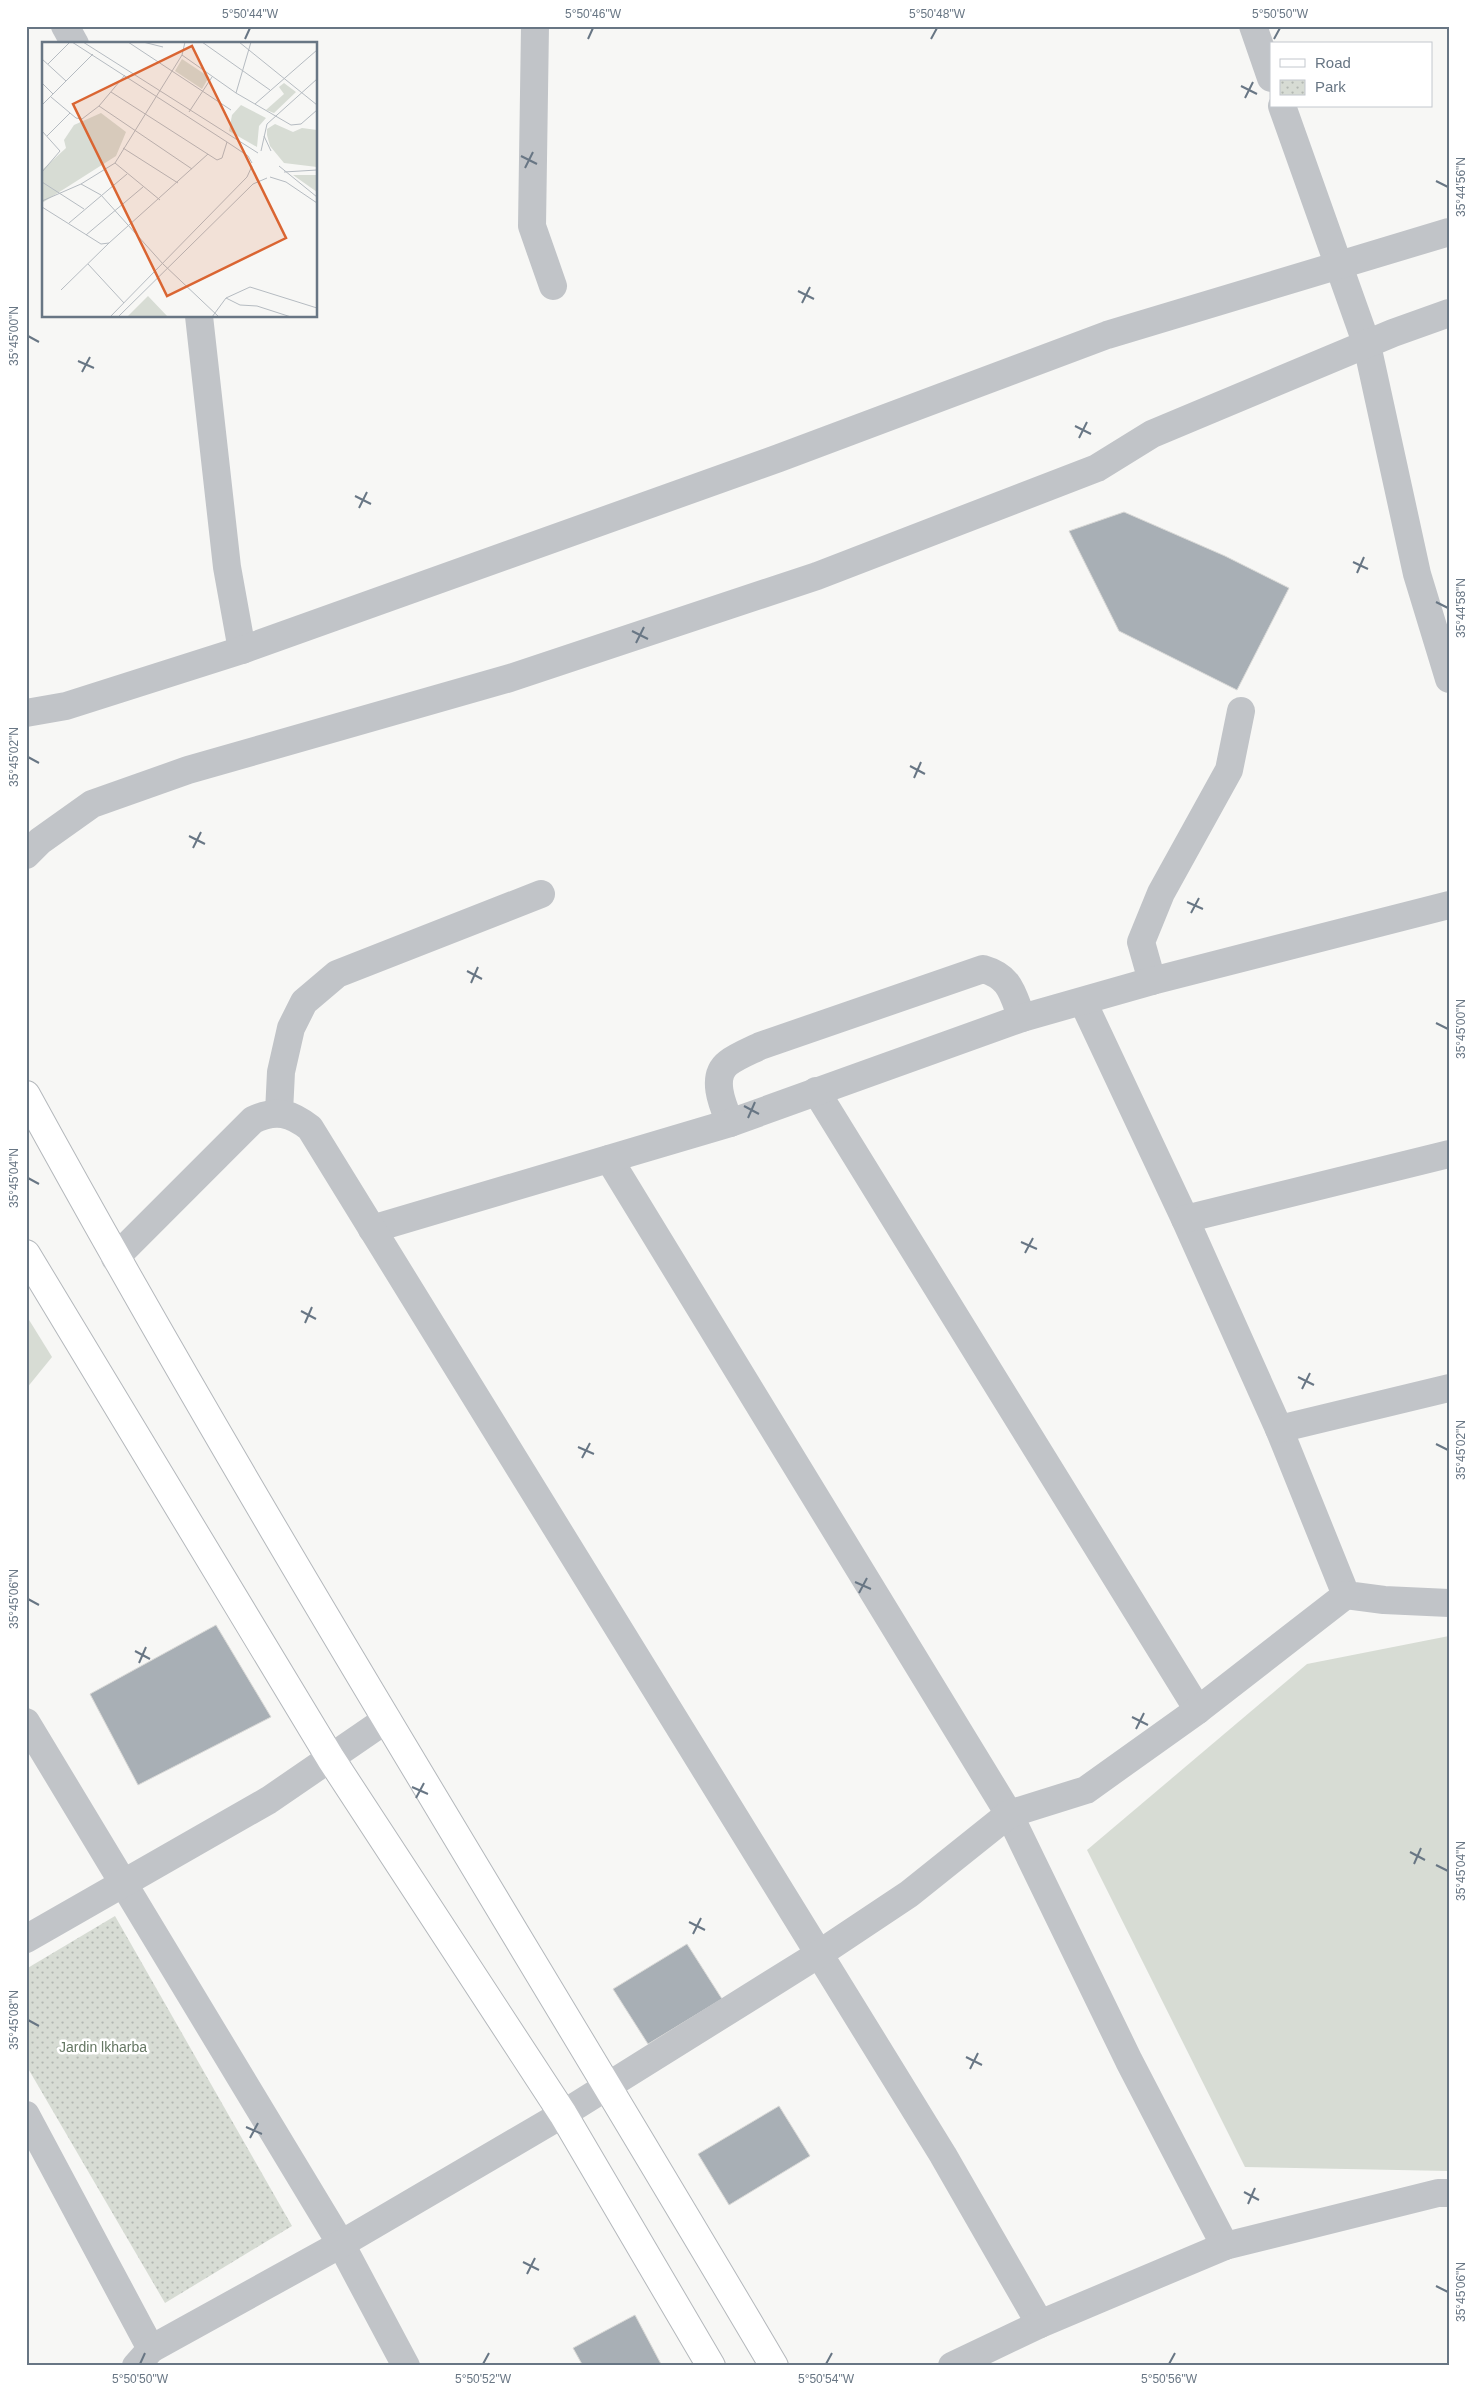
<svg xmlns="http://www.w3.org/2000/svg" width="1475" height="2392" viewBox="0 0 1475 2392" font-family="Helvetica,sans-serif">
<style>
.grass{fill:#d7dcd4}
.park{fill:url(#park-dots)}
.building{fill:#a8afb5;stroke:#d9d9d7}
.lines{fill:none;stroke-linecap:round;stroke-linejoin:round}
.major-casing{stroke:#b4b8bc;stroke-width:30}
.minor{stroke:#c1c4c8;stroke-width:28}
.major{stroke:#fff;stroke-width:28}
.ticks{fill:none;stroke:#687684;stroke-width:2}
.labels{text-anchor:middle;stroke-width:5;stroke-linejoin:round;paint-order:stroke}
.park-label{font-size:14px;fill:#657763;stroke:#fff}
.inset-road{fill:none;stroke:#b5bbc1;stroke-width:1}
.view{fill:#da6532;fill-opacity:0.15;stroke:#da6532;stroke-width:2.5}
.inset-edge{fill:none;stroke:#687684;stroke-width:2.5}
.neatline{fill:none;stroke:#687684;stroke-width:2}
.ticks-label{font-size:12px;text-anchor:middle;fill:#687684}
</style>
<defs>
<pattern id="park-dots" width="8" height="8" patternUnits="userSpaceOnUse" patternTransform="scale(1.25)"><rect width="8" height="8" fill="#d7dcd4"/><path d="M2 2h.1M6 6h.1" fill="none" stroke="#b2b7b2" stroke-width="1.8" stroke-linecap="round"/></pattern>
</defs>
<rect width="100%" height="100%" fill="#f7f7f5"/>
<g class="grass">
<path d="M26 1315 52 1357 26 1389Z"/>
<path d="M1449 1636V2171L1245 2167 1087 1850 1307 1664Z"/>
</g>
<path class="park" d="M115 1916 292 2226 165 2303 26 2065V1969Z"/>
<g class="building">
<path d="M1124 512 1225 556 1289 588 1237 690 1119 631 1069 531Z"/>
<path d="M216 1625 271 1717 138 1785 90 1694Z"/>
<path d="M687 1944 722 1999 648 2044 613 1989Z"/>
<path d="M779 2106 810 2156 729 2205 698 2154Z"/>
<path d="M635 2315 662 2366H583L573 2348Z"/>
</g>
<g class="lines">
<g class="major-casing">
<g id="major">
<path d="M26 1095C262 1526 524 1942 774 2366"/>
<path d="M26 1254 331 1759 563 2114 711 2366"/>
</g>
</g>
<g class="minor">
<path d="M65 26 75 44"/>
<path d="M535 26 532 226 553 286"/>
<path d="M1253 26 1271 78"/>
<path d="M1282 106 1367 345 1417 574 1449 679"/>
<path d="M199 316 227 567 242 650"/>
<path d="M26 713 66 706 242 650 779 458 1107 335 1449 232"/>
<path d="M26 855 40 841 92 804 188 770 510 678 817 576 1097 468 1152 434 1393 333 1449 313"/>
<path d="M1152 981 1141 942 1161 893 1229 770 1241 711"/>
<path d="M1083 1002 1185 1219 1279 1429 1346 1595 1384 1600 1449 1603"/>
<path d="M816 1091 1198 1710"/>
<path d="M279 1112 281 1072 291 1028 304 1002 337 974 541 894"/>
<path d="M730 1123C723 1106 710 1077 728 1063 737 1056 750 1051 760 1046L983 969C1011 977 1012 993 1022 1018"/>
<path d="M609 1159 1009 1814 1129 2061 1225 2246"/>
<path d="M1185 1219 1449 1154"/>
<path d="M372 1229 730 1123 1022 1018 1152 981 1449 905"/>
<path d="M115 1258 253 1120C276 1109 291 1113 310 1128L943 2155 1040 2324"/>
<path d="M1279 1429 1449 1388"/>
<path d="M26 1722 341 2244 406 2366"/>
<path d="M26 1939 269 1800 387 1719"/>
<path d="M26 2115 151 2349"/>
<path d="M136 2366 151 2349 341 2244 563 2114 819 1954 909 1894 1009 1814 1086 1790 1198 1710 1346 1595"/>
<path d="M952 2366 1040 2324 1225 2246 1438 2193H1449"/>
</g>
<use href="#major" class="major"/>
</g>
<path class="ticks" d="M245 39 250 28M588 39 593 28M931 39 937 28M1274 39 1280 28M1241 86 1257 94M1245 98 1253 82M521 156 537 164M525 168 533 152M1436 181 1448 187M798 291 814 299M802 303 810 287M28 336 39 342M78 361 94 368M82 372 90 357M1075 426 1091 434M1079 438 1087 422M355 496 371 504M359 508 367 492M1353 562 1368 569M1357 573 1364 557M1436 602 1448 608M632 631 648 639M636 643 644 627M28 757 39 763M910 766 925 774M914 778 921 762M189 836 205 844M193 848 201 832M1187 902 1203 909M1191 913 1199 898M467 971 482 979M471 983 478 967M1436 1023 1448 1029M744 1106 759 1114M748 1118 755 1102M28 1178 39 1184M1021 1242 1037 1249M1025 1253 1033 1238M301 1311 316 1319M305 1323 312 1307M1298 1377 1314 1385M1302 1389 1310 1373M1436 1444 1448 1450M578 1447 594 1454M582 1458 590 1443M855 1582 871 1589M859 1593 867 1578M28 1599 39 1605M135 1651 150 1659M139 1663 146 1647M1132 1717 1148 1725M1136 1729 1144 1713M412 1787 428 1794M416 1798 424 1783M1410 1852 1425 1860M1414 1864 1421 1848M1436 1865 1448 1871M689 1922 705 1930M693 1934 701 1918M28 2020 39 2026M966 2057 982 2065M970 2069 978 2053M246 2127 262 2134M250 2138 258 2123M1244 2192 1259 2200M1248 2204 1255 2188M523 2262 539 2270M527 2274 535 2258M1436 2286 1448 2292M140 2364 145 2353M483 2364 489 2353M826 2364 832 2353M1169 2364 1175 2353"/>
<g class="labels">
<g class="park-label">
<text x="103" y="2052">Jardin lkharba</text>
</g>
</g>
<g transform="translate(42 42)">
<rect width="275" height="275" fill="#f7f7f5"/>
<path d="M199 63 224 76 217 84 215 105 187 89 190 73ZM59 71 84 90 74 114 0 161V128L24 106 22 98 32 83ZM233 82 251 90 260 86 275 88V125L242 121 228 104 225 93V87ZM251 133H275V150ZM106 254 126 275H85Z" fill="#d7dcd4"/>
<path d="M140 17 167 35 160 47 133 29ZM242 41 254 50 232 71 224 68 242 52 237 45Z" fill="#d7dcd4"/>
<path class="inset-road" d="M30 0 185 100 206 114 210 121M41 0 216 111M86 0 189 68M101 0 121 5M160 0 228 48M197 0 275 63M140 13 194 51 249 83 259 82 275 68M0 17 24 39M6 22 28 0M0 41 11 52M69 50 175 118 180 116 185 100M194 51 209 0M9 55 34 76 40 77 57 64 83 33M213 62 275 8M0 63 51 12M57 64 150 127M147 70 170 35M0 89 18 109 0 130M5 94 28 71M222 94 229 109M81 106 136 141M219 109 225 82 275 37M73 121 140 13 143 0M237 124 275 155M242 130 275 128M228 135 244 140 275 161M0 140 42 167M39 142 59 153 121 222 177 275M0 159 39 142 73 121 118 158M0 165 59 202 67 201 166 112M27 181 85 132M44 193 101 145M46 222 82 261M19 248 67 201M184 256 198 263 215 264 249 275M68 275 205 135 210 124M76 275 211 142 225 136M170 275 184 256 208 245 275 266"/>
<path class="view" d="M150 4 244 196 125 254 31 62Z"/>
<rect width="275" height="275" class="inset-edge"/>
</g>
<rect width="1475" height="2392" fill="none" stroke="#ffffff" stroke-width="55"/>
<rect x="1270" y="42" width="162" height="65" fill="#ffffff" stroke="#c3c8ce"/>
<rect x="1280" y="59" width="25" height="8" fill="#ffffff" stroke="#c3c8ce"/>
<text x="1315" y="68" font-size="15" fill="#687684">Road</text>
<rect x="1280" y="80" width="25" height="15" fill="url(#park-dots)" stroke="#c3c8ce"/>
<text x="1315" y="92" font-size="15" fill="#687684">Park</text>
<rect x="28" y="28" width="1420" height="2336" class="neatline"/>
<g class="ticks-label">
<text x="250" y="18">5°50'44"W</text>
<text x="593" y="18">5°50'46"W</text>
<text x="937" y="18">5°50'48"W</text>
<text x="1280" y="18">5°50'50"W</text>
<text transform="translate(1461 187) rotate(-90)" y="4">35°44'56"N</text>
<text transform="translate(14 336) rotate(-90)" y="4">35°45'00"N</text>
<text transform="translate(1461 608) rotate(-90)" y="4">35°44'58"N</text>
<text transform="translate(14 757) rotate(-90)" y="4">35°45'02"N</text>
<text transform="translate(1461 1029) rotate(-90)" y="4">35°45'00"N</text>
<text transform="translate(14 1178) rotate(-90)" y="4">35°45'04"N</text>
<text transform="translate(1461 1450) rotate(-90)" y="4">35°45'02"N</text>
<text transform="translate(14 1599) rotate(-90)" y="4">35°45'06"N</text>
<text transform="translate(1461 1871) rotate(-90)" y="4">35°45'04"N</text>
<text transform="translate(14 2020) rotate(-90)" y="4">35°45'08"N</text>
<text transform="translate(1461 2292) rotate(-90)" y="4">35°45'06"N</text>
<text x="140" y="2383">5°50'50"W</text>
<text x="483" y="2383">5°50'52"W</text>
<text x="826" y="2383">5°50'54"W</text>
<text x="1169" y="2383">5°50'56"W</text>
</g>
</svg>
